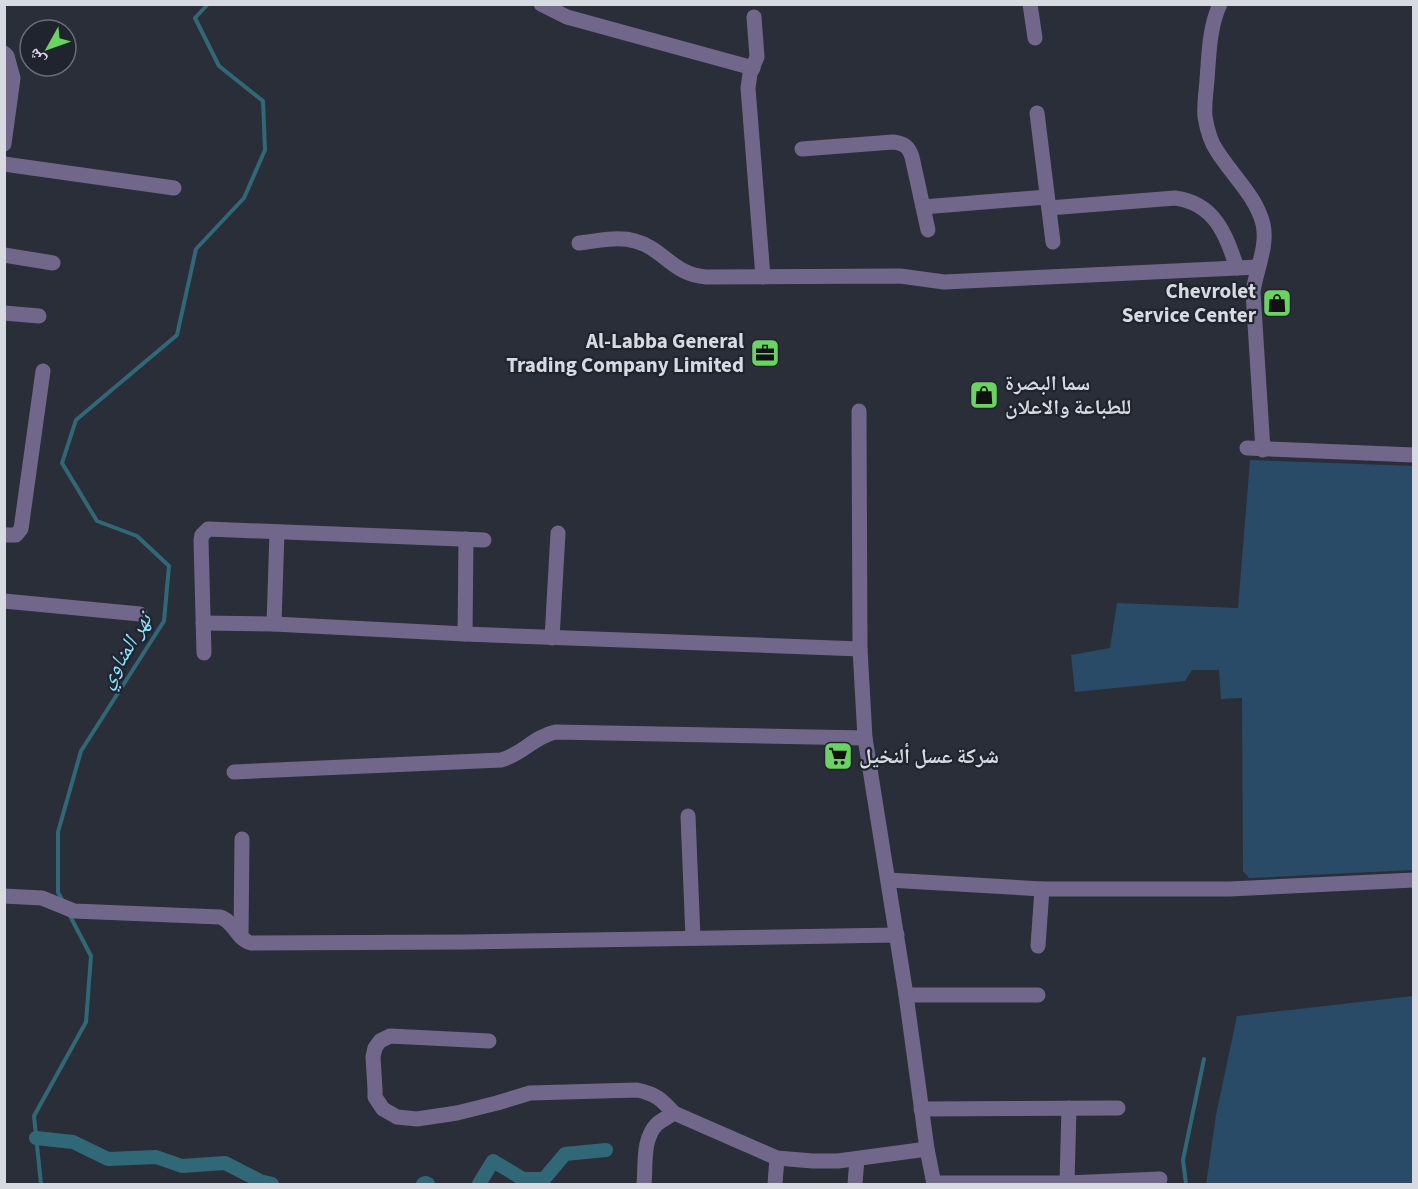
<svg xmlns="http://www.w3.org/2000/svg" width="1418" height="1189" viewBox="0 0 1418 1189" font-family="'Source Sans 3','Noto Naskh Arabic',sans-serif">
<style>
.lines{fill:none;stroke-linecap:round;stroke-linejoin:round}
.stream{stroke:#316878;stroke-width:4}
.canal{stroke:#316878;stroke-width:14}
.building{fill:#294b68}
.minor{stroke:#71678b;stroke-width:15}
.labels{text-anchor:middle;stroke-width:4.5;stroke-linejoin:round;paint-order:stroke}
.poi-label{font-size:21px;font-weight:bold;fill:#d8dae1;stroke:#20242e;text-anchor:end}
.water-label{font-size:22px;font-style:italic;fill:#8be4ff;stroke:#20242e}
</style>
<rect width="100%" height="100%" fill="#2a2e38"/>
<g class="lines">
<g class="stream">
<path d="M63 902 58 892V832L81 751 164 621 169 566 137 536 97 521 62 463 76 420 177 335 196 249 244 198 265 150 263 101 219 66 195 18 208 4"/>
<path d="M41 1184 34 1116 86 1022 91 956 69 914"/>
<path d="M1186 1184 1183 1160 1204 1059"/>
</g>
<g class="canal">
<path d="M36 1138 73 1142 108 1159 156 1157 182 1166 225 1163 260 1181 272 1184"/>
<path d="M423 1184 425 1183 428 1184"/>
<path d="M479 1184 493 1161 523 1179H544L565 1154 606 1150"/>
</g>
</g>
<g class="building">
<path d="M1250 460 1413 466V870L1249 878 1243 871 1242 698 1221 699 1219 670H1192L1185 681 1075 692 1071 655 1110 648 1117 603 1238 608Z"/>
<path d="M1413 996V1185H1206L1216 1115 1237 1016Z"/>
</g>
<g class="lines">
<g class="minor">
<path d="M541 4 567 17 753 68"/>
<path d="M1030 4 1035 38"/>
<path d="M1220 4C1209 28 1209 55 1207 80 1206 92 1204 105 1205 117 1207 129 1210 141 1217 151 1232 175 1256 196 1263 224 1268 246 1256 270 1253 292L1263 450"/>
<path d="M754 17 757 57 750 74 748 88 763 277"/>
<path d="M4 53 7 56 13 78 4 144"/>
<path d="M1037 113 1053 242"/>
<path d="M802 149 893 142C904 143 909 147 912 157L928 230"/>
<path d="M4 164 174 188"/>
<path d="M923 207 1047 197"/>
<path d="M1049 208 1175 198C1215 203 1226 235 1237 268"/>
<path d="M579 243C596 241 618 236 635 241 663 248 673 275 706 277L900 276 944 282 1258 267"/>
<path d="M4 255 53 263"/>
<path d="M4 313 39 316"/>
<path d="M859 411 860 649 865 738 906 995 927 1149 934 1184"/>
<path d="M1247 448 1414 455"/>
<path d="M4 535H16L21 529 43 371"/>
<path d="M4 601 140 614"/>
<path d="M203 623 274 624 465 634 860 649"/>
<path d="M274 624 277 532"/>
<path d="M465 634 466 539"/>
<path d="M552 638 558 533"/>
<path d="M204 653 201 540 202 535 208 529 484 540"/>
<path d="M234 772 501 760C521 755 534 737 555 732L865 738"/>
<path d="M688 816 693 938"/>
<path d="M888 880 1042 889H1229L1414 880"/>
<path d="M4 896 42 898 74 911 220 917C234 921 237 940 251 943L466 942 897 935"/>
<path d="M241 937 242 839"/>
<path d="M1038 946 1042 889"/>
<path d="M906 995H1038"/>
<path d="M489 1041 390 1036 380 1041 375 1048 373 1057 375 1089V1097L383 1109 397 1117 417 1119 457 1113 497 1103 530 1093 637 1090C656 1094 661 1099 674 1113"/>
<path d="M921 1109 1118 1108"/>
<path d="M934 1183H1067L1160 1179"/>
<path d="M1067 1183 1069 1108"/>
<path d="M644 1184C646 1165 642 1139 657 1124 662 1120 668 1117 674 1113L777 1158 813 1161H838L927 1149"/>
<path d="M775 1184 777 1158"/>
<path d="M855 1184 857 1159"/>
</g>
</g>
<defs>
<g id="shop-square" transform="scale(1.5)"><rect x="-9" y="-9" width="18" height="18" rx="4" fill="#6bd362" stroke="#20242e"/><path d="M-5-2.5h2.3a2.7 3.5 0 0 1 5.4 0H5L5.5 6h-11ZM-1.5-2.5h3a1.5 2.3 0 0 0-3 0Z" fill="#111"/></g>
<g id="office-square" transform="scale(1.5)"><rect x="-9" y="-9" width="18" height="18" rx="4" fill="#6bd362" stroke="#20242e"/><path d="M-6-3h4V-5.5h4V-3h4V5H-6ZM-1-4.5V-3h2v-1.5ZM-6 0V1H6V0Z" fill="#111"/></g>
<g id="supermarket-square" transform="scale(1.5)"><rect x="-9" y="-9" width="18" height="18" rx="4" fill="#6bd362" stroke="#20242e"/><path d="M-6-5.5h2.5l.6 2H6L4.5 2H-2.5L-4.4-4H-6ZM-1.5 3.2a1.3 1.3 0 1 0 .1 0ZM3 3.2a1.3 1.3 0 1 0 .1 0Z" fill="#111"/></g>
</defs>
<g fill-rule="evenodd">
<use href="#shop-square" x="1277" y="303"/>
<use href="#office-square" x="765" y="353"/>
<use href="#shop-square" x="984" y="395"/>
<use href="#supermarket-square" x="838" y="756"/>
</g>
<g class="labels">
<g class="poi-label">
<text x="1256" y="298">Chevrolet<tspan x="1256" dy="24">Service Center</tspan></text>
<text x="744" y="348">Al-Labba General<tspan x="744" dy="24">Trading Company Limited</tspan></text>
<text x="1005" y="390" text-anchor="start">سما البصرة<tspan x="1005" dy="24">للطباعة والاعلان</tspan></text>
<text x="859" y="763" text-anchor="start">شركة عسل ألنخيل</text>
</g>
<g class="water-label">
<text transform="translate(124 650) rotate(-59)" y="8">نهر المناوي</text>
</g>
</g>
<rect width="1418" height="1189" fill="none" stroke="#d8dae1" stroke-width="12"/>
<g transform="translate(48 48) rotate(230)"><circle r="28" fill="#20242e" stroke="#6a6d76" stroke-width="1.5"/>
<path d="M0-4.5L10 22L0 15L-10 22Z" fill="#6bd362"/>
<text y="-9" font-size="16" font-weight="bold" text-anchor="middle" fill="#d8dae1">ش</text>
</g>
</svg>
